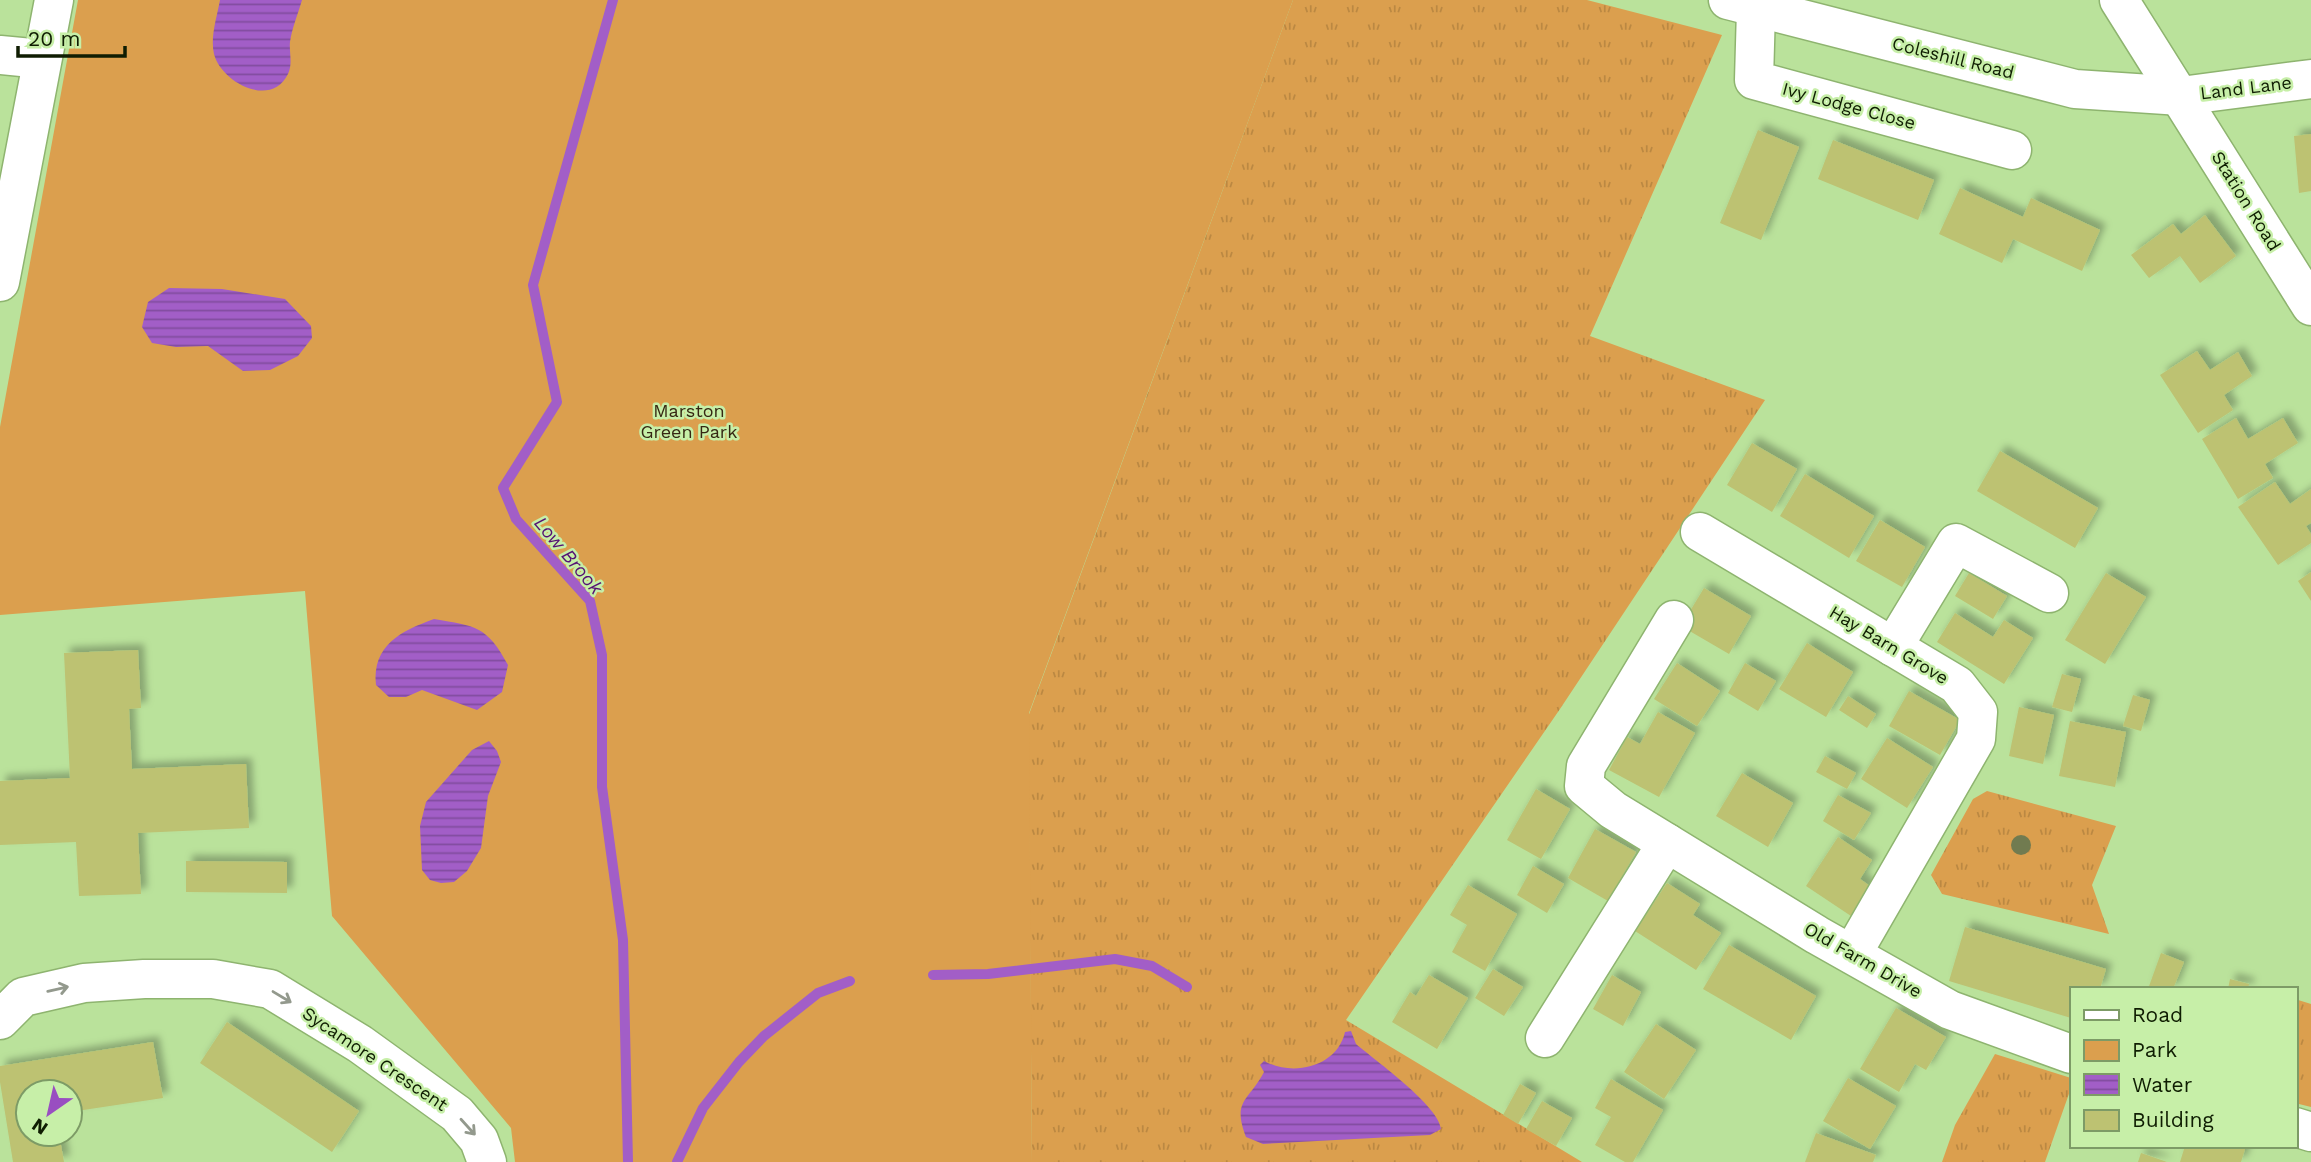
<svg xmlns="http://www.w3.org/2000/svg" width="2311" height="1162" viewBox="0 0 2311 1162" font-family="'Work Sans',sans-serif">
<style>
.grass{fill:url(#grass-tufts)}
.park{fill:#db9f4e}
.water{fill:url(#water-rules)}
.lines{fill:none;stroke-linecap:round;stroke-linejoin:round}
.stream{stroke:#a25ec7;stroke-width:10}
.building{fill:#bdc272;filter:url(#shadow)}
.minor-casing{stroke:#8eb46f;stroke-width:41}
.minor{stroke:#fff;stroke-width:38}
.tree{fill:#717b50}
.oneway{stroke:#93998d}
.labels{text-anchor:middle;stroke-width:5;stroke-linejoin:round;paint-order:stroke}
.street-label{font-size:18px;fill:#0f1d02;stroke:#c7efa8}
.park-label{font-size:18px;fill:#362713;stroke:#c7efa8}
.water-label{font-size:19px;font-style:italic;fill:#551173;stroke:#c7efa8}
</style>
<defs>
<pattern id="grass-tufts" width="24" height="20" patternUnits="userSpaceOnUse" patternTransform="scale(1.75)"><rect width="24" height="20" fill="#db9f4e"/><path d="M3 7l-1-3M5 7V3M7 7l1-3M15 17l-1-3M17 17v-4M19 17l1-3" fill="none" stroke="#bb8842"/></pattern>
<pattern id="water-rules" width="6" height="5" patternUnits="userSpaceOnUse" patternTransform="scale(1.75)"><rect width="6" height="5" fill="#a25ec7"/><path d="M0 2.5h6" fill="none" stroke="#824d9f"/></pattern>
<filter id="shadow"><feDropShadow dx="6" dy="-6" stdDeviation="3.5" flood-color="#0004"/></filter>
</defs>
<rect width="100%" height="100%" fill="#bae29b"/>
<g class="grass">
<path d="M1293 0H1587L1722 35 1590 336 1765 400 1560 709 1346 1020 1582 1162H1032L1028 717Z"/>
<path d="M1987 791 2116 826 2092 885 2109 934 1942 894 1931 875 1973 799Z"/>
<path d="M2295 999 2311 1004V1107L2295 1103Z"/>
<path d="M1995 1054 2071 1078V1088L2045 1162H1942L1955 1125Z"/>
</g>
<path class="park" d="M78 0H1293L1029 713 1032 1162H515L511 1128 332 916 305 591 0 615V427Z"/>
<g class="water">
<path d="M220 0H302C298 14 292 28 290 42 289 52 293 64 288 74 271 109 221 82 214 54 210 37 217 17 220 0Z"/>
<path d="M169 288 222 289 285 299 311 326 312 338 298 356 270 370 243 371 208 346 176 347 152 343 142 327 148 302Z"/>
<path d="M434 619C476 626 487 626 508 665L502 692 477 710 422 690 406 697H389L376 685C372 645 401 631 434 619Z"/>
<path d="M489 741 497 751 501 762 488 796 481 848 467 871 454 882 441 883 430 880 422 870 420 826 426 802 472 750Z"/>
<path d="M1351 1031 1356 1044C1376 1061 1439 1106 1441 1129L1430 1135 1263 1144 1246 1137C1232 1100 1248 1102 1264 1072L1260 1065 1264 1061C1293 1077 1337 1067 1345 1032Z"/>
</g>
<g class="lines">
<g class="stream">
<path d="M613 0 533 285 557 402 503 488 516 519 590 601 602 655V787L623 940 628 1162"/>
<path d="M933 975 988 974 1115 959 1152 966 1187 987"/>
<path d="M677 1162 703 1108 739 1062 764 1036 818 993 850 981"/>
</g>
</g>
<g class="building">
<path d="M1758 130 1799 147 1761 240 1720 223Z"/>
<path d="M2311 134V191L2299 193 2294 136Z"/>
<path d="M1833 140 1934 180 1918 220 1818 179Z"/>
<path d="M1960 188 2023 217 2031 198 2100 230 2082 271 2013 239 2002 263 1939 234Z"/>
<path d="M2205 215 2236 256 2200 283 2180 256 2149 278 2131 255 2173 224 2181 234Z"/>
<path d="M2197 351 2210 370 2238 352 2252 376 2224 395 2233 410 2198 433 2160 375Z"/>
<path d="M2236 418 2248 439 2283 418 2298 443 2265 464 2273 478 2238 499 2202 439Z"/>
<path d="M1752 443 1797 469 1772 512 1727 485Z"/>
<path d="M2000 451 2098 508 2075 548 1977 491Z"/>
<path d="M1805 474 1874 516 1849 558 1780 516Z"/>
<path d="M2275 482 2290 504 2311 489V523L2306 526 2311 534V543L2278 565 2238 507Z"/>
<path d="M1880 520 1925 547 1902 587 1856 561Z"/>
<path d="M2311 572V601L2298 581Z"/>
<path d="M1969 573 2007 596 1993 619 1955 596Z"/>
<path d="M2106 573 2146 597 2105 664 2065 640Z"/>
<path d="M1704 588 1751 616 1729 654 1681 626Z"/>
<path d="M1955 613 1993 637 2004 620 2033 638 2004 684 1937 642Z"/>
<path d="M1807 643 1853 672 1826 717 1779 689Z"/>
<path d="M138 650 141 708 129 709 132 769 246 764 249 828 138 833 141 894 79 896 76 842 0 845V781L70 778 64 653Z"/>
<path d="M1677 663 1720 691 1697 726 1654 699Z"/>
<path d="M1745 663 1776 681 1758 711 1728 693Z"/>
<path d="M2062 674 2081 679 2072 712 2052 707Z"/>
<path d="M1909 691 1960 720 1940 755 1889 726Z"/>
<path d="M2133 695 2150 700 2141 731 2123 726Z"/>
<path d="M1848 696 1876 714 1867 728 1839 710Z"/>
<path d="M2019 707 2054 715 2043 764 2009 756Z"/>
<path d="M1658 712 1695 733 1659 797 1609 770 1627 737 1640 744Z"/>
<path d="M2070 721 2126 732 2115 787 2059 776Z"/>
<path d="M1887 738 1933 767 1907 808 1861 779Z"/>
<path d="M1825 756 1856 773 1847 789 1816 772Z"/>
<path d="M1742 773 1793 803 1768 847 1716 816Z"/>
<path d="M1536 789 1570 809 1541 859 1507 840Z"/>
<path d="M1838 795 1871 813 1854 840 1823 821Z"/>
<path d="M1595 829 1636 852 1608 901 1568 878Z"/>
<path d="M1838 837 1872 860 1860 879 1870 886 1851 916 1806 886Z"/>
<path d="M186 861 287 862V893L186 892Z"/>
<path d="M1533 866 1564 884 1547 913 1517 895Z"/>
<path d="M1667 883 1700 904 1693 915 1721 933 1696 970 1635 931Z"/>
<path d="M1468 885 1517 914 1485 971 1452 952 1467 925 1450 915Z"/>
<path d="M1965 927 2106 969 2100 989H2071V1018L1949 981Z"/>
<path d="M1729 945 1816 996 1791 1040 1703 989Z"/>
<path d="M2161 953 2184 962 2173 989H2148Z"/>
<path d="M1493 969 1523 987 1504 1016 1475 998Z"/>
<path d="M1429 975 1468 998 1437 1049 1392 1022 1410 992 1416 996Z"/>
<path d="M1612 975 1641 992 1623 1026 1593 1009Z"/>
<path d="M2230 979 2249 984 2248 989H2228Z"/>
<path d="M1896 1008 1946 1037 1926 1070 1915 1064 1899 1092 1860 1069Z"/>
<path d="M227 1022 359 1111 332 1152 200 1063Z"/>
<path d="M1656 1024 1696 1050 1664 1099 1624 1072Z"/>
<path d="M153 1042 163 1098 70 1112V1092H28V1134H59L64 1162H13L0 1082V1066Z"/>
<path d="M1848 1078 1896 1106 1870 1149 1823 1121Z"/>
<path d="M1611 1079 1663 1110 1633 1162H1625L1595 1145 1611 1117 1595 1108Z"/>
<path d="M1520 1084 1536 1093 1518 1124 1503 1115Z"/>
<path d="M1542 1101 1572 1118 1556 1146 1526 1129Z"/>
<path d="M1816 1133 1876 1155 1873 1162H1805Z"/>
<path d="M2185 1146H2246L2241 1162H2180Z"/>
<path d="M2141 1153 2167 1162H2138Z"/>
</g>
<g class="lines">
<g class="minor-casing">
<g id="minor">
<path d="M1728 0 2075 89 2181 96 2311 79"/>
<path d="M2119 0 2311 306"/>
<path d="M1756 9 1754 80 2012 150"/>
<path d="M0 55 42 59"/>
<path d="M0 282 54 0"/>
<path d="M1700 532 1957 685 1978 712 1976 739 1852 954"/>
<path d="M1674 620 1586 766 1584 786 1613 810 1667 843 1817 935 1950 1010 2071 1054"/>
<path d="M1893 647 1956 543 2049 593"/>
<path d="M0 1020 23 997 84 983 144 979H213L270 989 360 1044 457 1114 479 1140 487 1162"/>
<path d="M1545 1038 1667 843"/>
<path d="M2295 1127 2311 1132"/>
</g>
</g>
<use href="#minor" class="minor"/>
</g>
<circle class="tree" cx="2021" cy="845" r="10"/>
<defs><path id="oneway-shaft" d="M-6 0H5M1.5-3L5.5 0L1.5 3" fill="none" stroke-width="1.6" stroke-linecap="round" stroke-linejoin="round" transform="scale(1.75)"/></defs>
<g class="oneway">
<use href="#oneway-shaft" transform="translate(58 989) rotate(-13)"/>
<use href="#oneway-shaft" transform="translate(282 997) rotate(31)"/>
<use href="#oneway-shaft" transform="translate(468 1127) rotate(48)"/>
</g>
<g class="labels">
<g class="street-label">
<text transform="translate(1953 58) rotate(14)" y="6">Coleshill Road</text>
<text transform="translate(2246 88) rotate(-7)" y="6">Land Lane</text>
<text transform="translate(1849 106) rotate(15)" y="6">Ivy Lodge Close</text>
<text transform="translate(2246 201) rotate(58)" y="6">Station Road</text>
<text transform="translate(1889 645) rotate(31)" y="6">Hay Barn Grove</text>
<text transform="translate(1863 960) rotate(30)" y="6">Old Farm Drive</text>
<text transform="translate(375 1059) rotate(34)" y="6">Sycamore Crescent</text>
</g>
<g class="park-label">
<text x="689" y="417">Marston<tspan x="689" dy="21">Green Park</tspan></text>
</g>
<g class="water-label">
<text transform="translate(569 555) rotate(50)" y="7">Low Brook</text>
</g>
</g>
<rect x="2070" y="987" width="228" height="161" fill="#c7efa8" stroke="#7d9b66" stroke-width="2"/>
<rect x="2084" y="1010" width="35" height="10" fill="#ffffff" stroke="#7d9b66" stroke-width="2"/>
<text x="2132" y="1022" font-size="21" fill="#0f1d02">Road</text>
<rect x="2084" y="1040" width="35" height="21" fill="#db9f4e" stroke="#7d9b66" stroke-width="2"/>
<text x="2132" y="1057" font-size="21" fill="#0f1d02">Park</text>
<rect x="2084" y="1074" width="35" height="21" fill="url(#water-rules)" stroke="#7d9b66" stroke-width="2"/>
<text x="2132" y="1092" font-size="21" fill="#0f1d02">Water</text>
<rect x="2084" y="1110" width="35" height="21" fill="#bdc272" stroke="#7d9b66" stroke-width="2"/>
<text x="2132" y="1127" font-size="21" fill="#0f1d02">Building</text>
<g transform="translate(49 1113) rotate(214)"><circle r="33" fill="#c7efa8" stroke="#7d9b66" stroke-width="2"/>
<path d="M0-5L12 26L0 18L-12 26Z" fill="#994ec1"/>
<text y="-10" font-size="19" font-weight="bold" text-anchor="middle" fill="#0f1d02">N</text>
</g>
<path d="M18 46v10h107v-10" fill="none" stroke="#0f1d02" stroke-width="3.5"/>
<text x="28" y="46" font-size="21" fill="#0f1d02" stroke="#c7efa8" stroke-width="5" paint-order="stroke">20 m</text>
</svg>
